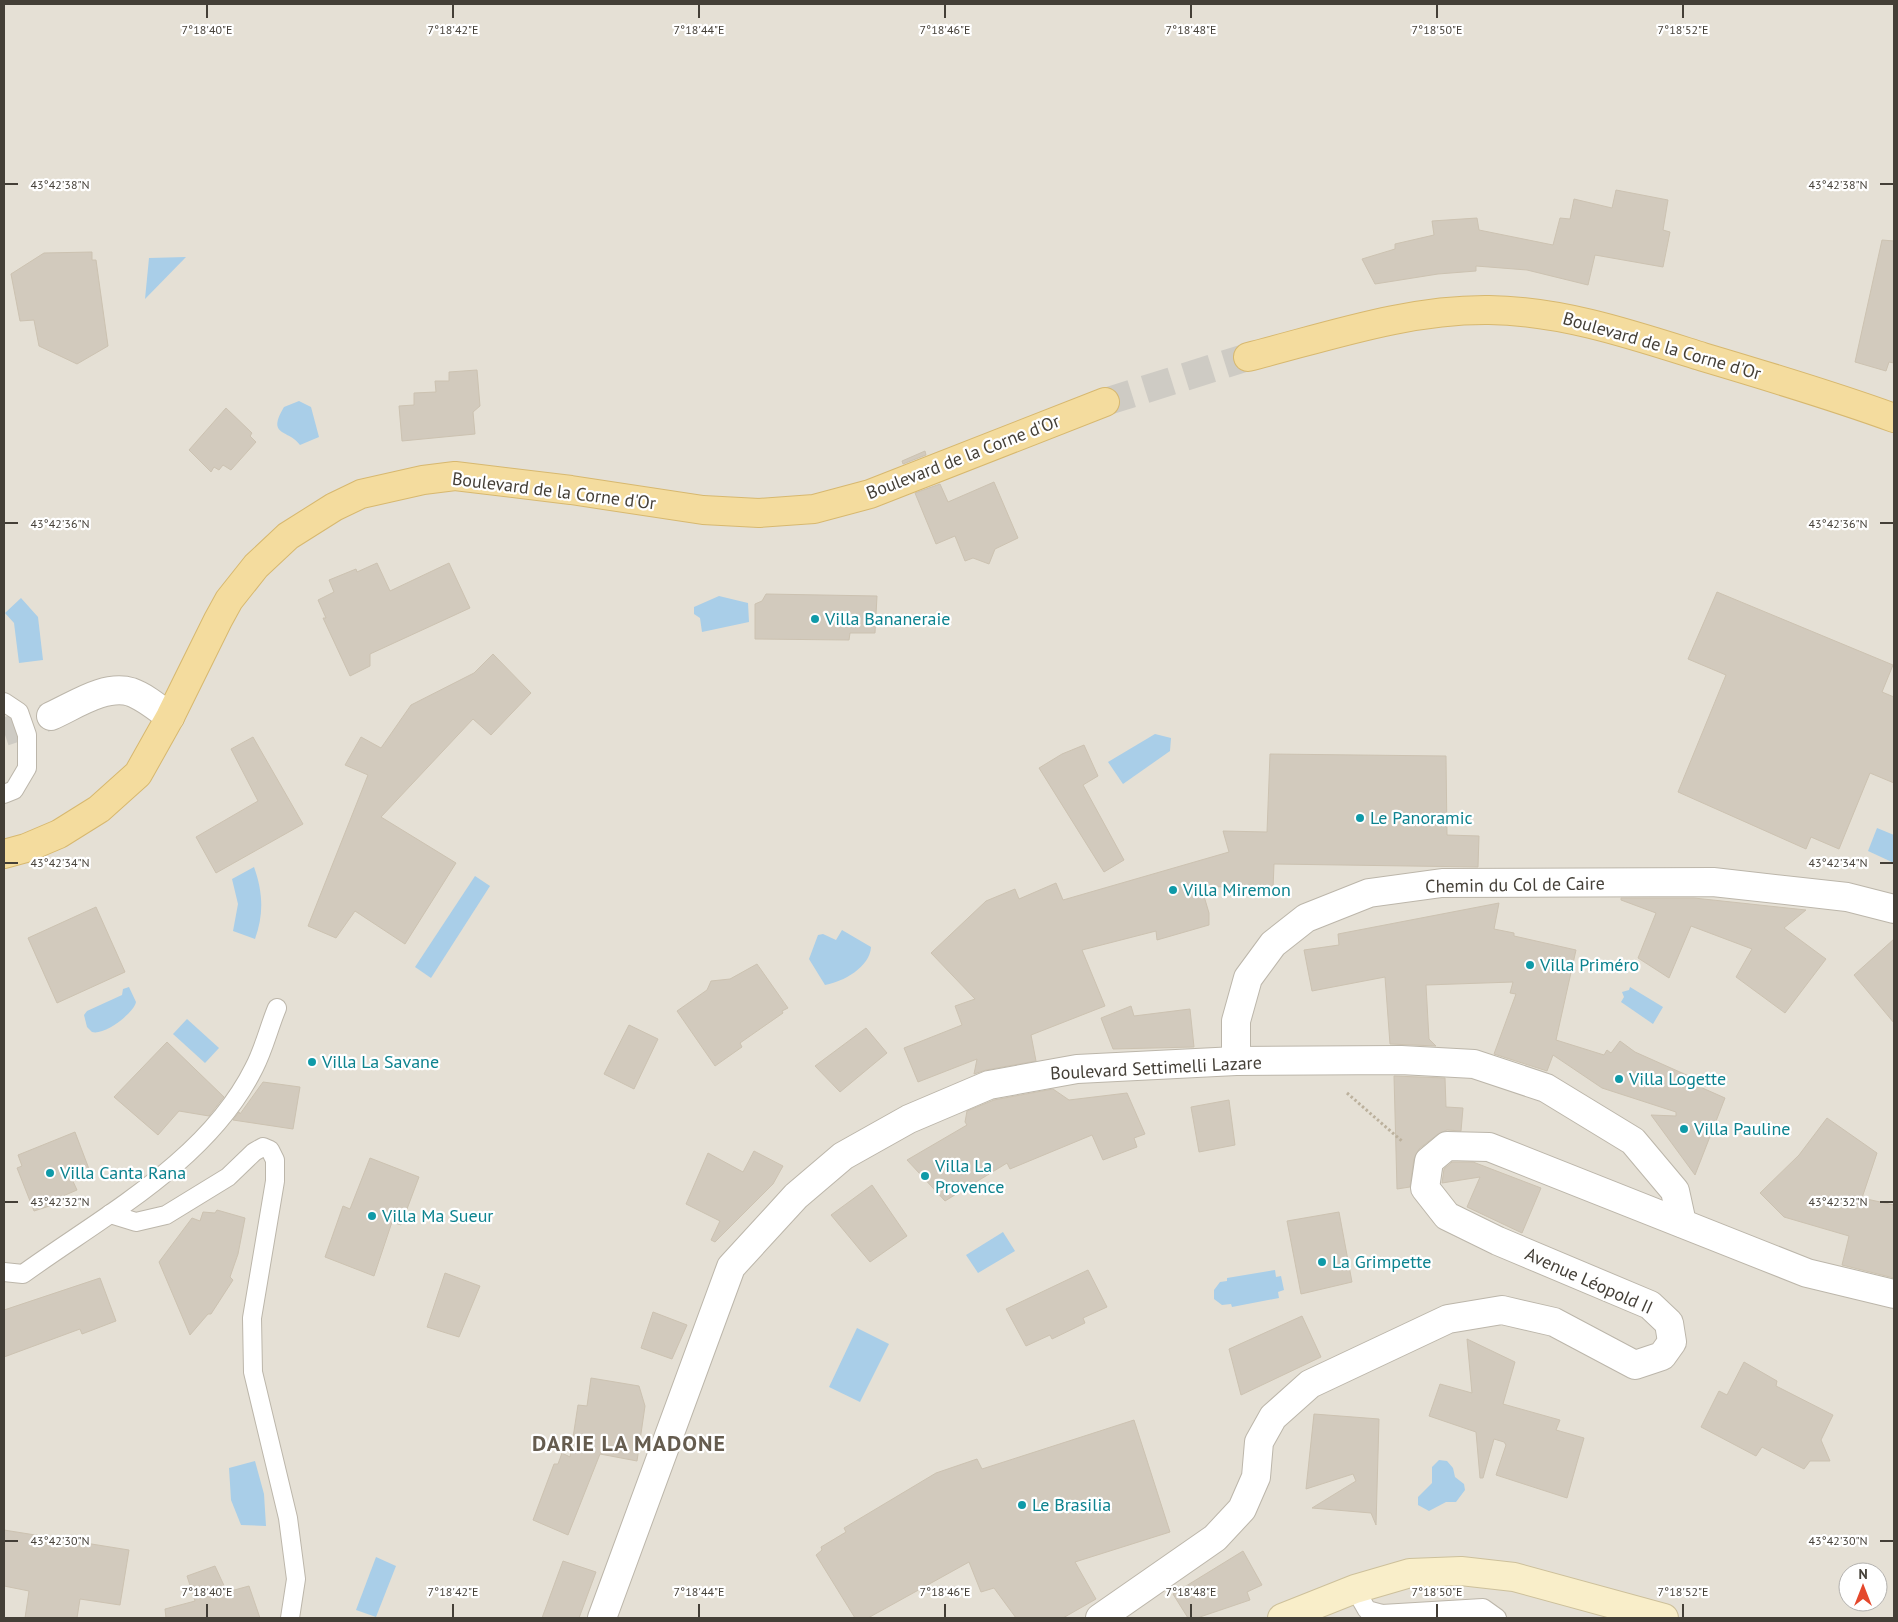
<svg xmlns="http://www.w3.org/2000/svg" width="1898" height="1622" viewBox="0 0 1898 1622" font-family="'PT Sans',sans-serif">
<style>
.residential{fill:#e5e0d5;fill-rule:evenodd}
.water{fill:#a9cee8}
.building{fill:#d2cabd;stroke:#ccc2b1}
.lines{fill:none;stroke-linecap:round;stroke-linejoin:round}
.minor-tunnel{stroke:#cecbc4;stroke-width:28;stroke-dasharray:28 14;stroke-linecap:butt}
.primary-tunnel{stroke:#cecbc4;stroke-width:28;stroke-dasharray:28 14;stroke-linecap:butt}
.service-casing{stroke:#bcb6aa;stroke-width:20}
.minor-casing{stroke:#bcb6aa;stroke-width:30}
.tertiary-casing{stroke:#bcb6aa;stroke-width:30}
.secondary-casing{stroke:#cdc09b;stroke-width:30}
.primary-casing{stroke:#d7b86f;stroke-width:30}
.path{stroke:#bcb19d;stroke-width:3;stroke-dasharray:2.5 2.5;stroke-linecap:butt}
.service{stroke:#fff;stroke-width:18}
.minor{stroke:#fff;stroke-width:28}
.tertiary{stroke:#fff;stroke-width:28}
.secondary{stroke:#f9eec9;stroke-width:28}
.primary{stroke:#f4dc9e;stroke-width:28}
.ticks{fill:none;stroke:#443f37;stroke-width:2}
.culture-dot{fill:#0f9aa8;stroke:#fff;stroke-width:2}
.labels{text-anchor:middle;stroke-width:4.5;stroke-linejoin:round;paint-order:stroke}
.street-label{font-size:18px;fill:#443f37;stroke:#fff}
.culture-label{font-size:18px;fill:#0d838f;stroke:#fff;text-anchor:start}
.district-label{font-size:22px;font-weight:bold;letter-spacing:1px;fill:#655c4f;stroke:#fff}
.ticks-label{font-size:12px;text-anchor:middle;fill:#443f37;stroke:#fff;stroke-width:4.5;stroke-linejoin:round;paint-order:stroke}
</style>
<rect width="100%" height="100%" fill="#f1eee7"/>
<path class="residential" d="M4 4H1894V1618H4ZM1848 1572H1878V1602H1848Z"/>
<g class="water">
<path d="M186 257 145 299 149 258Z"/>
<path d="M299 401 311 407 319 437 300 445C289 429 266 437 284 407Z"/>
<path d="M719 596 748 603 749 622 702 632 700 618 694 614V607Z"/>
<path d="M21 598 38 617 43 660 19 663 14 623 5 613Z"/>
<path d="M1155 734 1171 738 1170 751 1123 784 1108 762Z"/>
<path d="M1877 828 1894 835V863L1868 851Z"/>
<path d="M254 867C263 892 264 914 255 939L233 931 238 904 232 879Z"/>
<path d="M475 876 490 886 431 978 415 967Z"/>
<path d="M842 930 871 947C870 967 843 982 825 985L809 959 818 935 823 934 836 940Z"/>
<path d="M129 987 136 1002C134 1013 104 1036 92 1032L87 1027 84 1015 87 1011 122 995 123 989Z"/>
<path d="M1630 987 1663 1007 1653 1024 1621 1002 1624 997 1622 992 1629 990Z"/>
<path d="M187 1019 219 1048 205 1063 173 1034Z"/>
<path d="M1003 1232 1015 1251 978 1273 966 1255Z"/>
<path d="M1275 1270 1276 1277 1281 1276 1284 1290 1278 1292 1279 1298 1232 1307 1231 1304 1222 1305 1214 1299V1290L1220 1282 1227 1281V1278Z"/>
<path d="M857 1328 889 1344 860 1402 829 1387Z"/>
<path d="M1439 1460 1447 1461 1453 1468 1455 1477 1464 1484 1465 1490 1456 1502H1446L1429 1511 1418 1505V1497L1432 1483V1467Z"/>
<path d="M255 1461 264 1494 266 1526 241 1525 231 1500 229 1468Z"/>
<path d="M376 1557 396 1566 376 1617 356 1610Z"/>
</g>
<g class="building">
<path d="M1616 190 1668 200 1663 230 1670 232 1663 267 1595 255 1588 285 1527 270 1476 266V271L1438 274 1375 284 1362 259 1395 249V244L1434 235 1432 221 1477 218 1479 230 1553 245 1560 218 1570 219 1574 199 1612 208Z"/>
<path d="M1882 240 1894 241V363L1889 362 1886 371 1855 362Z"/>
<path d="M92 252V260H96L108 346 77 364 39 346 34 320 20 321 11 274 44 253Z"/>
<path d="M477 370 480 406 473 412 475 434 402 441 399 406 414 405V393L436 392 435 381H449V372Z"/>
<path d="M226 408 252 433 250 436 256 442 231 470 223 465 219 470 214 467 211 472 189 450Z"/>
<path d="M925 451 926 455 903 464 902 461Z"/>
<path d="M994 482 1018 538 995 549 989 564 973 558 965 561 955 536 936 544 915 493 940 484 948 502Z"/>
<path d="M377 563 390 591 449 563 470 608 370 654V666L350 676 323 618H326L318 600 334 592 329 580 356 569 357 572Z"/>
<path d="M1717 592 1893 665 1882 692 1894 697V783L1870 773 1839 849 1811 837 1806 849 1678 792 1726 675 1688 659Z"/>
<path d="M766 594 877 596 875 633H850L849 640 755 639V604L762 601Z"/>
<path d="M493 654 531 693 491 735 473 719 381 817 456 863 405 944 355 911 336 938 308 926 368 775 345 765 361 737 381 748 411 705 474 673Z"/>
<path d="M253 737 303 824 216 873 196 837 258 801 231 749Z"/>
<path d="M1084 745 1098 776 1083 785 1124 860 1104 872 1039 768 1062 754Z"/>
<path d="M1270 754 1446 756 1447 835 1479 836 1478 867 1274 864 1273 889 1201 886 1209 913V925L1157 940 1156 931 1082 950 1105 1006 1031 1035 1036 1061 986 1070 974 1074 977 1059 918 1082 904 1048 962 1025 955 1006 975 999 931 953 986 901 1015 889 1019 899 1056 883 1063 900 1229 852 1223 831 1267 832Z"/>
<path d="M1621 898H1694L1806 910 1784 928 1826 959 1785 1013 1736 977 1752 949 1691 926 1669 978 1638 958 1656 913 1621 900Z"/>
<path d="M1499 903 1494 929 1514 933V936L1576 950 1556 1040 1604 1055 1607 1050 1611 1053 1620 1041 1635 1052 1700 1081 1698 1086 1725 1098 1695 1175 1651 1115 1676 1116V1112L1602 1088 1553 1055 1547 1071 1494 1054 1516 994 1510 993 1513 982 1426 985 1429 1039 1436 1046 1390 1044 1385 977 1312 991 1304 950 1339 945 1338 934Z"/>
<path d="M96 907 125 972 57 1003 28 938Z"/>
<path d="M1894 939V1023L1854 975Z"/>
<path d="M757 964 788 1008 782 1011 783 1013 740 1043 742 1047 715 1066 677 1011 707 990 711 981 730 979Z"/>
<path d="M1131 1006 1134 1016 1190 1009 1194 1047 1113 1049 1101 1018Z"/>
<path d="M629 1025 658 1039 634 1089 604 1074Z"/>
<path d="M866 1028 887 1053 840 1092 815 1066Z"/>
<path d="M167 1042 224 1097 209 1116 179 1111 158 1135 114 1097Z"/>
<path d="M1394 1076 1445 1078 1446 1107 1463 1108 1461 1131 1447 1130 1438 1134 1419 1149 1414 1159 1410 1187 1397 1189Z"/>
<path d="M263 1082 300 1087 293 1129 233 1120 239 1112 240 1114Z"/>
<path d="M1053 1089 1069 1100 1127 1093 1145 1134 1134 1138 1137 1147 1103 1160 1092 1135 1010 1169 1007 1163 945 1201 907 1160 967 1125 965 1122 967 1111 994 1100Z"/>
<path d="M1229 1100 1235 1145 1199 1152 1191 1107Z"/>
<path d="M1827 1118 1877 1153 1862 1198 1894 1205V1278L1842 1265 1849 1236 1784 1217 1760 1193 1799 1155Z"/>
<path d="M75 1132 89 1169 71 1177 77 1190 63 1196 65 1201 34 1211 17 1168 22 1166 18 1155Z"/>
<path d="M754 1151 783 1166 773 1184 715 1242 711 1240 720 1221 686 1204 708 1153 743 1172Z"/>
<path d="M370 1158 419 1177 401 1225 392 1222 374 1276 325 1257 343 1206 350 1209Z"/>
<path d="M1452 1162H1473L1541 1188 1522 1233 1467 1207 1480 1177 1442 1183 1444 1169Z"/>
<path d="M872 1185 907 1236 870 1262 831 1215Z"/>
<path d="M217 1210 245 1218 238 1254 230 1277 233 1280 211 1314H208L190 1335 159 1262 192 1218 200 1221 203 1212 215 1213Z"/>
<path d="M1339 1212 1352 1282 1301 1294 1287 1221Z"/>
<path d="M1088 1270 1107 1307 1083 1318 1085 1323 1052 1339 1050 1335 1026 1346 1006 1309Z"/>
<path d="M445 1273 480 1286 459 1337 427 1327Z"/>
<path d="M100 1278 116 1321 82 1334 80 1329 4 1357V1310Z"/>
<path d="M653 1312 687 1325 672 1359 641 1348Z"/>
<path d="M1302 1316 1321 1357 1241 1395 1229 1349Z"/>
<path d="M1467 1339 1515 1362 1503 1404 1560 1420 1556 1430 1584 1438 1567 1498 1496 1475 1506 1445 1504 1442 1494 1439 1483 1478H1480L1476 1432 1429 1416 1440 1384 1472 1393Z"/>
<path d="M1744 1362 1777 1381 1776 1386 1833 1415 1821 1440 1830 1461H1810L1804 1469 1762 1447 1756 1456 1701 1427 1719 1391 1727 1395Z"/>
<path d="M591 1378 639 1386 645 1406 637 1461 600 1454 568 1535 533 1520 554 1464H558L562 1453 570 1457 578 1405 587 1406Z"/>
<path d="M1314 1414 1379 1419 1376 1525 1371 1513 1312 1508 1356 1481 1353 1474 1306 1489Z"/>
<path d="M1134 1420 1170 1532 1075 1562 1096 1599 1063 1618H1016L994 1588 981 1592 969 1562 868 1618H855L816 1555 822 1550 821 1547 846 1532 844 1528 936 1473 977 1459 982 1469Z"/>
<path d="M4 1530 129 1550 120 1605 80 1599 77 1618H25L29 1591 4 1586Z"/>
<path d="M1243 1551 1262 1585 1247 1592 1250 1600 1197 1618H1188L1173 1594Z"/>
<path d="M563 1561 596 1572 579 1618H542Z"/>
<path d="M215 1566 227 1592 249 1586 260 1618H166L165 1609 195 1601 187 1576Z"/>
</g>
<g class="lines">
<path class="minor-tunnel" d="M4 732 51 716"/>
<path class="primary-tunnel" d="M1105 402 1248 357"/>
<g class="service-casing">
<g id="service">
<path d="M4 702 19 712 27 735V768L14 790 4 794"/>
<path d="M110 1214 136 1222 166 1215 228 1177 254 1152 263 1147 270 1150 275 1160V1181L252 1318 253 1372 288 1518 296 1579 290 1618"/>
<path d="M4 1272 23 1274C103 1216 208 1161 254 1068 264 1049 269 1027 277 1008"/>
<path d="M1355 1589 1367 1610 1382 1614 1483 1608 1497 1618"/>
</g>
</g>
<g class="minor-casing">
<g id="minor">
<path d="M51 716C74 706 105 684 131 692 145 697 158 708 170 717"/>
<path d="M1236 1061V1021L1248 978 1273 944 1306 918 1369 893 1442 883 1713 882 1847 897 1894 909"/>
<path d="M602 1618 731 1267 796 1196 843 1156 909 1119 989 1085 1077 1069 1236 1061 1401 1060 1474 1064 1546 1088 1633 1141 1675 1191 1682 1223"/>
</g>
</g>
<g class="tertiary-casing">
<path id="tertiary" d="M1100 1618 1215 1538 1242 1509 1256 1477 1259 1442 1273 1417 1310 1384 1448 1319 1502 1310 1554 1322 1635 1365 1662 1356 1672 1342 1669 1323 1650 1305 1498 1241 1447 1216 1425 1188 1429 1161 1447 1146 1489 1147 1807 1273 1894 1294"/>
</g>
<g class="secondary-casing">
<path id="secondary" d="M1282 1618 1355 1589 1410 1573 1461 1571 1514 1577 1664 1618"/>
</g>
<g class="primary-casing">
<g id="primary">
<path d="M1248 357C1327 337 1407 309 1489 310 1563 311 1633 335 1703 357 1767 376 1831 395 1894 418"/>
<path d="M4 854 26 848 59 834 99 809 138 774 170 717 218 620 229 600 256 566 288 536 334 507 361 494 423 480 455 476 571 490 703 510 759 513 814 509 870 494 1105 402"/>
</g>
</g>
<path class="path" d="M1347 1093 1403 1142"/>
<use href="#service" class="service"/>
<use href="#minor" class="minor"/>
<use href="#tertiary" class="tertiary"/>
<use href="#secondary" class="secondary"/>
<use href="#primary" class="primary"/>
</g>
<path class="ticks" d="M207 5V18M453 5V18M699 5V18M945 5V18M1191 5V18M1437 5V18M1683 5V18M5 184H18M1880 184H1893M5 523H18M1880 523H1893M5 863H18M1880 863H1893M5 1202H18M1880 1202H1893M5 1541H18M1880 1541H1893M207 1604V1617M453 1604V1617M699 1604V1617M945 1604V1617M1191 1604V1617M1437 1604V1617M1683 1604V1617"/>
<g class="culture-dot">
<circle cx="815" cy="619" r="5"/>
<circle cx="1360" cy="818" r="5"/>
<circle cx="1173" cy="890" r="5"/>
<circle cx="1530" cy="965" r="5"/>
<circle cx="312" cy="1062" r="5"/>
<circle cx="1619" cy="1079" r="5"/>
<circle cx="1684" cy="1129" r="5"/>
<circle cx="50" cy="1173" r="5"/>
<circle cx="925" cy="1176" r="5"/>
<circle cx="372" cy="1216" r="5"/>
<circle cx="1322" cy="1262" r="5"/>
<circle cx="1022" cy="1505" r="5"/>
</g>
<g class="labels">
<g class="street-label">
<text transform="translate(1662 346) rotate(16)" y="6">Boulevard de la Corne d'Or</text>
<text transform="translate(963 457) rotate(-21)" y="6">Boulevard de la Corne d'Or</text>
<text transform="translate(554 491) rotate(7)" y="6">Boulevard de la Corne d'Or</text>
<text transform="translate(1515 885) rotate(-1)" y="6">Chemin du Col de Caire</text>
<text transform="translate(1156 1068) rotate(-3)" y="6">Boulevard Settimelli Lazare</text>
<text transform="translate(1589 1281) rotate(24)" y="6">Avenue Léopold II</text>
</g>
<g class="culture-label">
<text x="825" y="625">Villa Bananeraie</text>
<text x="1370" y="824">Le Panoramic</text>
<text x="1183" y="896">Villa Miremon</text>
<text x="1540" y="971">Villa Priméro</text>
<text x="322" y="1068">Villa La Savane</text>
<text x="1629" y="1085">Villa Logette</text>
<text x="1694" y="1135">Villa Pauline</text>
<text x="935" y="1172">Villa La<tspan x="935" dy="21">Provence</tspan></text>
<text x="60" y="1179">Villa Canta Rana</text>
<text x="382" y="1222">Villa Ma Sueur</text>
<text x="1332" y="1268">La Grimpette</text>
<text x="1032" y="1511">Le Brasilia</text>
</g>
<g class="district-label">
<text x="629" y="1451">DARIE LA MADONE</text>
</g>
</g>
<g class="ticks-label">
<text x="207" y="34">7°18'40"E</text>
<text x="453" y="34">7°18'42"E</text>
<text x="699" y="34">7°18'44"E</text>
<text x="945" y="34">7°18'46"E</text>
<text x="1191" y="34">7°18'48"E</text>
<text x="1437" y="34">7°18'50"E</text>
<text x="1683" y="34">7°18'52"E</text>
<text x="60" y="189">43°42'38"N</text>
<text x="1838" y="189">43°42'38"N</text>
<text x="60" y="528">43°42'36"N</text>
<text x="1838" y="528">43°42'36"N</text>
<text x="60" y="867">43°42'34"N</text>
<text x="1838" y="867">43°42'34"N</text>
<text x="60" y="1206">43°42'32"N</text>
<text x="1838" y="1206">43°42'32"N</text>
<text x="60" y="1545">43°42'30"N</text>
<text x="1838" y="1545">43°42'30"N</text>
<text x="207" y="1596">7°18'40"E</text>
<text x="453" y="1596">7°18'42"E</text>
<text x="699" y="1596">7°18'44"E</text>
<text x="945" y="1596">7°18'46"E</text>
<text x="1191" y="1596">7°18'48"E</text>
<text x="1437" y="1596">7°18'50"E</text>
<text x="1683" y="1596">7°18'52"E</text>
</g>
<rect width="1898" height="1622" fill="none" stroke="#443f37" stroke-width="10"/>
<g transform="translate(1863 1587)"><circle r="24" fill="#ffffff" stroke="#b4b2af"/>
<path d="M0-4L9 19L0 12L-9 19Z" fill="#e4482c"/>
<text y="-8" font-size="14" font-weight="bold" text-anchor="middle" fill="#443f37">N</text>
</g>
</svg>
